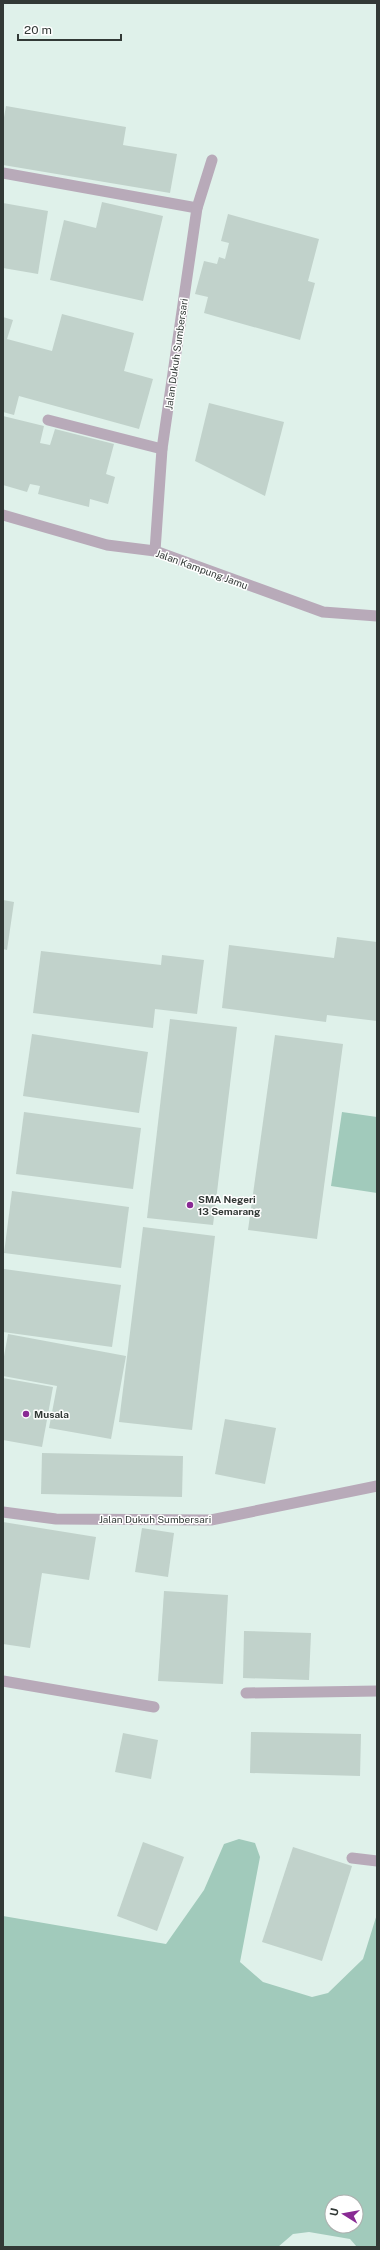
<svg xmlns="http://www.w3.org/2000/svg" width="380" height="2250" viewBox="0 0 380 2250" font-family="'Public Sans',sans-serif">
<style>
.green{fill:#a1cabb;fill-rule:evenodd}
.building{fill:#c1d2cb}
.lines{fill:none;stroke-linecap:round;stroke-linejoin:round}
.minor{stroke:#b8aab9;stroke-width:11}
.poi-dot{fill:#892a94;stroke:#fff;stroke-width:1.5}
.labels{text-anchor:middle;stroke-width:3;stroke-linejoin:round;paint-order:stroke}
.street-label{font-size:10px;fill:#323936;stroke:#fff}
.poi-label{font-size:10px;font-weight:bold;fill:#323936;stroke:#fff;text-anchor:start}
</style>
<rect width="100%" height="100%" fill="#dff1ea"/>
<g class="green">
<path d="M342 1112 377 1117V1193L331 1186Z"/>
<path d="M239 1839 255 1843 260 1857 240 1962 263 1982 312 1997 328 1993 363 1959 377 1914V2247H357L350 2239 309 2232 293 2234 278 2247H3V1916L166 1944 204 1890 224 1844ZM332 2202H356V2226H332Z"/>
</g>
<g class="building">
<path d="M6 106 126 127 123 145 177 154 170 193 3 165V123Z"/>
<path d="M102 202 163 216 143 301 50 280 64 220 96 228Z"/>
<path d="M3 203 48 211 38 274 3 268Z"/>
<path d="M228 214 319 239 308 281 315 283 300 340 204 313 208 297 195 294 204 261 217 264 219 257 225 259 229 243 221 241Z"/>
<path d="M62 314 134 333 124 371 153 379 139 429 19 396 14 415 3 412V317L13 320 7 339 52 351Z"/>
<path d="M209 403 284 422 265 496 195 461Z"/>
<path d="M3 416 44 426 40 443 50 445 55 429 114 444 106 474 115 477 108 504 90 499 89 507 38 494 40 486 30 484 27 492 3 485Z"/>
<path d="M3 900 14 902 7 950 3 949Z"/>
<path d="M337 937 377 942V1021L327 1015 326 1022 222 1008 229 945 334 958Z"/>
<path d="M41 951 161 965 162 955 204 960 197 1014 155 1009 153 1028 33 1013Z"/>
<path d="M170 1019 237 1027 213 1225 147 1218Z"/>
<path d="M32 1034 148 1052 139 1113 23 1096Z"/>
<path d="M275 1035 343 1044 317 1239 248 1230Z"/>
<path d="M24 1112 141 1128 133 1189 16 1174Z"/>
<path d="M12 1191 129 1207 121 1268 4 1253Z"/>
<path d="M143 1227 215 1236 192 1430 119 1422Z"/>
<path d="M4 1269 121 1285 112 1347 3 1332Z"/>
<path d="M8 1334 126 1356 111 1439 49 1428 57 1386 3 1376V1362Z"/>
<path d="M3 1378 53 1387 42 1447 3 1440Z"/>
<path d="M225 1419 276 1428 265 1484 215 1474Z"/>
<path d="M42 1453 183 1456 182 1497 41 1494Z"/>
<path d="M3 1522 96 1537 89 1580 42 1573 30 1648 3 1644Z"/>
<path d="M142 1528 174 1533 168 1577 135 1572Z"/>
<path d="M164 1591 228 1595 223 1684 158 1681Z"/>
<path d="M244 1631 311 1633 309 1680 243 1678Z"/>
<path d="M251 1732 361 1734 360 1776 250 1773Z"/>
<path d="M123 1733 158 1740 151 1779 115 1772Z"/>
<path d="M143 1842 184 1857 157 1931 117 1916Z"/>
<path d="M293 1847 352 1866 322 1961 262 1942Z"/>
</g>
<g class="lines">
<g class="minor">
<path d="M3 173 197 208"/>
<path d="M48 420 162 449"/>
<path d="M3 515 107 545 155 551 323 612 377 616"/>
<path d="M155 551 162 449 197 208 212 160"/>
<path d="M3 1512 56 1519 211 1520 377 1486"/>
<path d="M3 1681 154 1707"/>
<path d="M246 1693 377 1691"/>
<path d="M352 1858 377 1861"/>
</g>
</g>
<g class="poi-dot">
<circle cx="190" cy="1205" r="4"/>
<circle cx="26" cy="1414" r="4"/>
</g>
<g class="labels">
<g class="street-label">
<text transform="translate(176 354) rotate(-82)" y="4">Jalan Dukuh Sumbersari</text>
<text transform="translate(202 569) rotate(20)" y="4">Jalan Kampung Jamu</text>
<text x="155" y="1523">Jalan Dukuh Sumbersari</text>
</g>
<g class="poi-label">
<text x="198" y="1203">SMA Negeri<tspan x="198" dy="12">13 Semarang</tspan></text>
<text x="34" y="1418">Musala</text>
</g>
</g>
<rect width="380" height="2250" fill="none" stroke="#323936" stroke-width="8"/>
<g transform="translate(344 2214) rotate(281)"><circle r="19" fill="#ffffff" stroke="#adb0af"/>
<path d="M0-3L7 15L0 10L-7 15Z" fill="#892a94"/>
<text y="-6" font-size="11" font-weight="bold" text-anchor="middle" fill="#323936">U</text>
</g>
<path d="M18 34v6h103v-6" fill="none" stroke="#323936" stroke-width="2"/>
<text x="24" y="34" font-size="12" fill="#323936" stroke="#ffffff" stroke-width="3" paint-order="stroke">20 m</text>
</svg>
